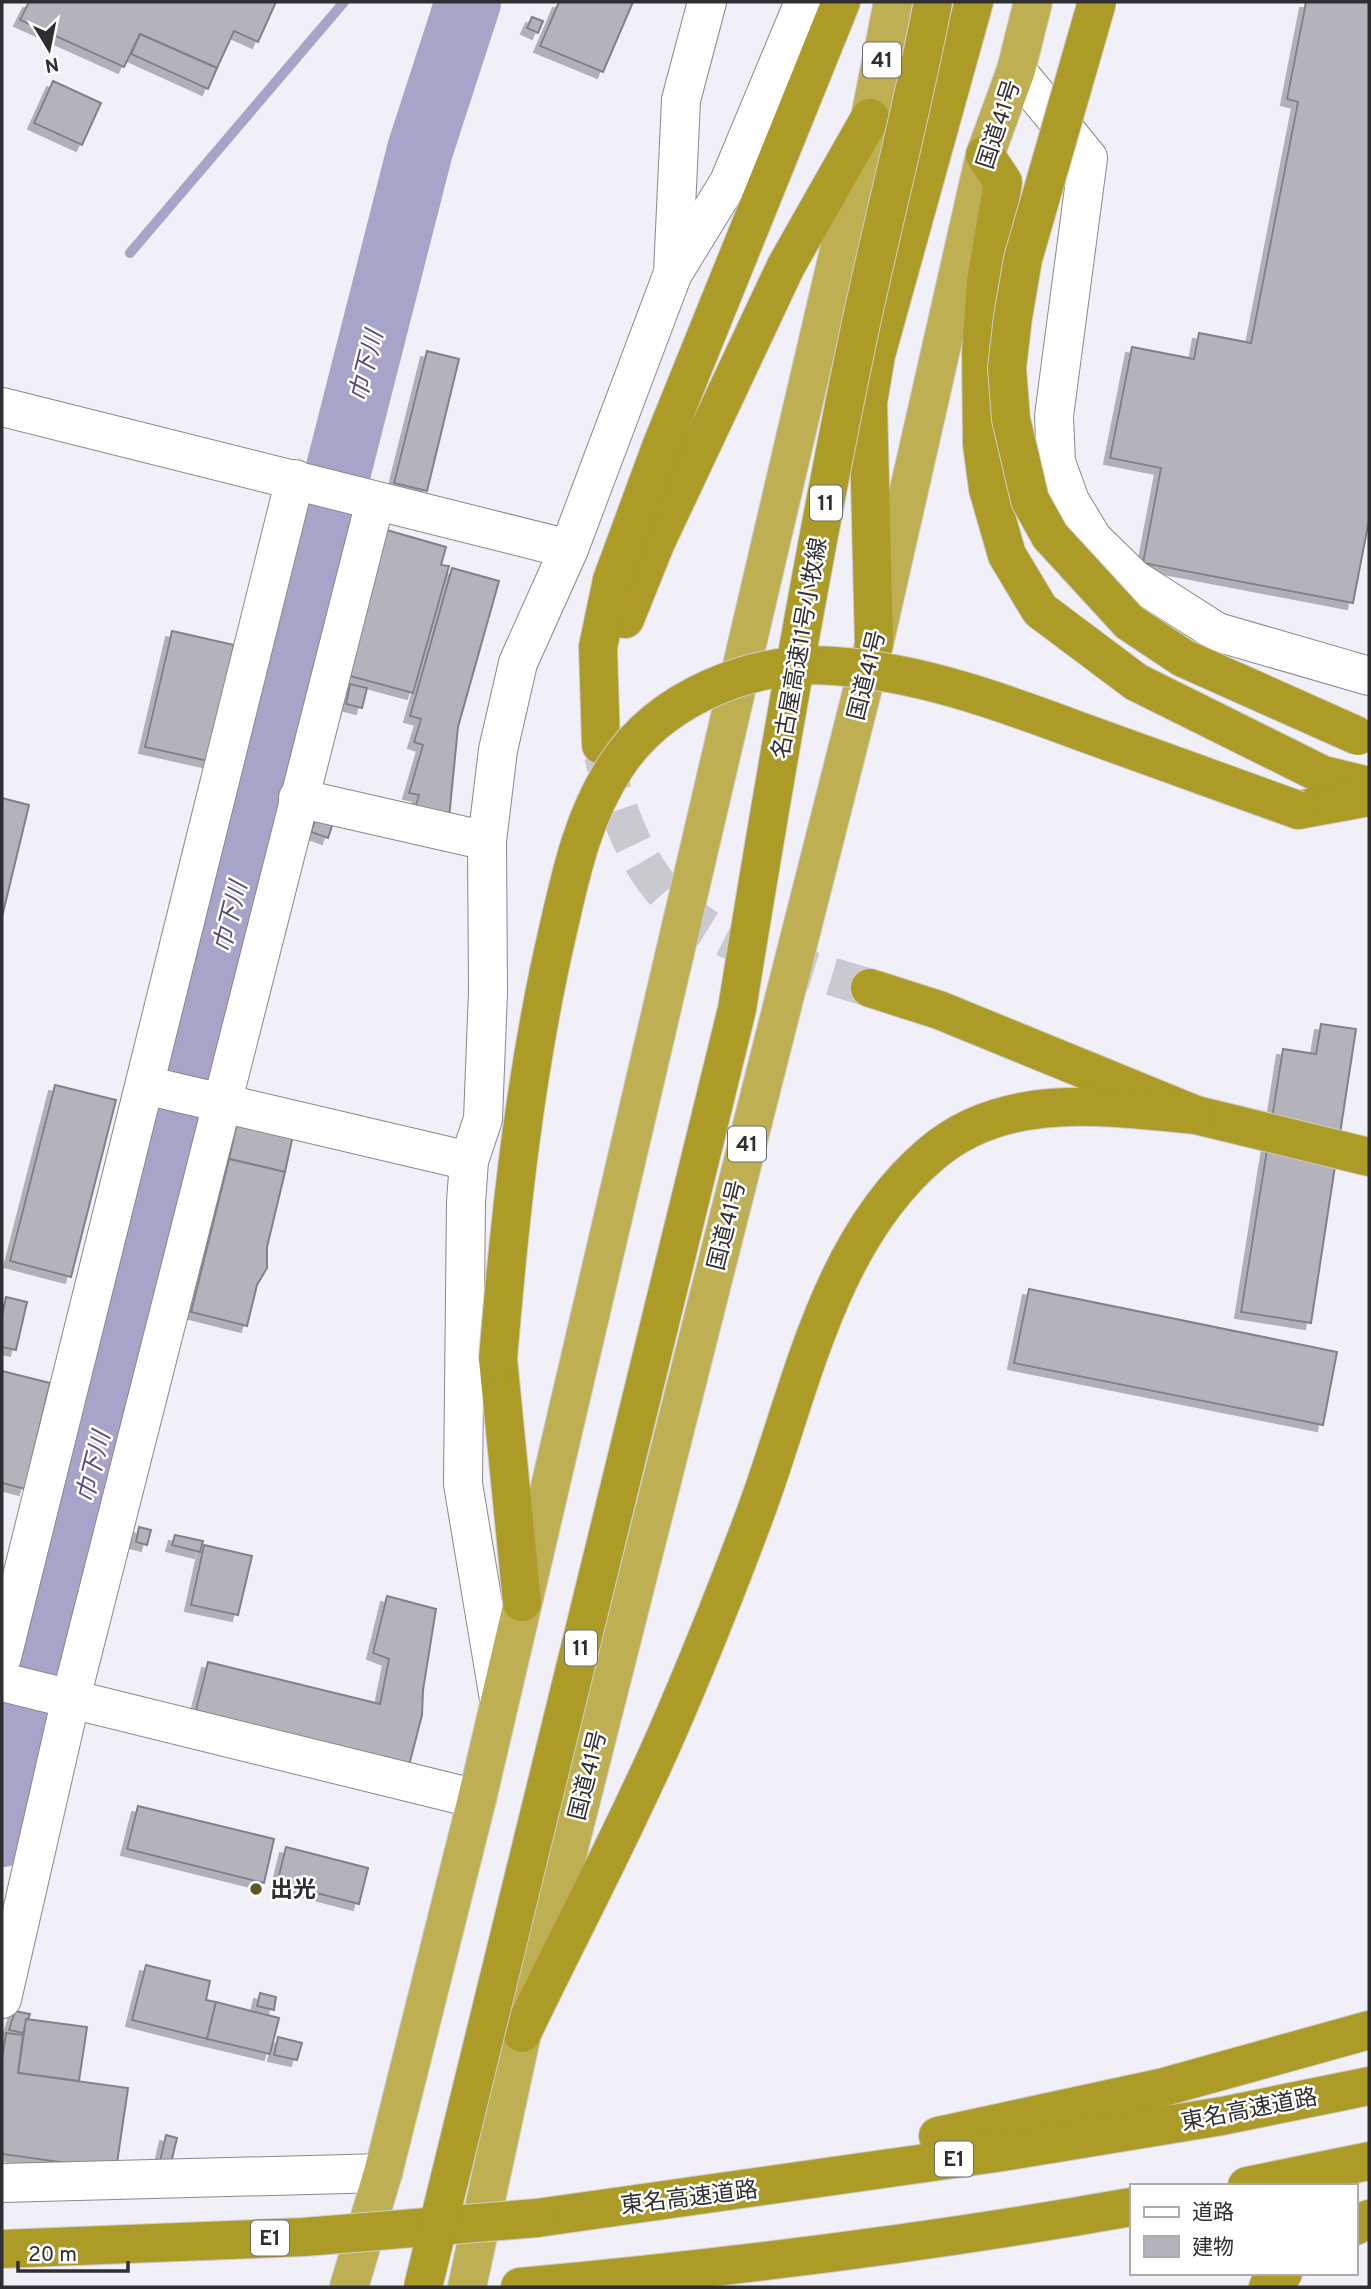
<svg xmlns="http://www.w3.org/2000/svg" width="1371" height="2289" viewBox="0 0 1371 2289" font-family="Overpass,'Noto Sans JP',sans-serif">
<style>
.lines{fill:none;stroke-linecap:round;stroke-linejoin:round}
.stream{stroke:#a7a4ca;stroke-width:10}
.river{stroke:#a7a4ca;stroke-width:66}
.building{fill:#b4b3bb;stroke:#828189;stroke-width:2;filter:url(#shadow)}
.motorway-tunnel{stroke:#cac9d0;stroke-width:38;stroke-dasharray:38 19;stroke-linecap:butt}
.minor-casing{stroke:#89888f;stroke-width:40}
.trunk-casing{stroke:#cdcdce;stroke-width:40}
.motorway-casing{stroke:#cdcdce;stroke-width:40}
.minor{stroke:#fff;stroke-width:38}
.trunk{stroke:#beaf53;stroke-width:38}
.motorway{stroke:#ad9b28;stroke-width:38}
.motorway-bridge-casing{stroke:#cdcdce;stroke-width:40;stroke-linecap:butt}
.motorway-bridge{stroke:#ad9b28;stroke-width:38}
.poi-dot{fill:#5f5723;stroke:#fff;stroke-width:2.5}
.labels{text-anchor:middle;stroke-width:5;stroke-linejoin:round;paint-order:stroke}
.shield{fill:#fff;stroke:#6d6d6f;stroke-width:2}
.shield-label{font-size:21px;font-weight:bold;fill:#2f2e31}
.street-label{font-size:23px;fill:#2f2e31;stroke:#fff}
.poi-label{font-size:23px;font-weight:bold;fill:#2f2e31;stroke:#fff;text-anchor:start}
.water-label{font-size:24px;font-style:italic;fill:#534c81;stroke:#fff}
</style>
<defs>
<filter id="shadow"><feDropShadow dx="-6" dy="6" stdDeviation="0" flood-color="#0004"/></filter>
</defs>
<rect width="100%" height="100%" fill="#f1f0f8"/>
<g class="lines">
<path class="stream" d="M130 253 344 2"/>
<path class="river" d="M2 1834 235 906 339 468 420 150 468 2"/>
</g>
<g class="building">
<path d="M29 2H276L258 42 234 31 217 68 140 34 124 67 20 20Z"/>
<path d="M559 2H633L603 72 540 46Z"/>
<path d="M1306 2H1369V520L1353 603 1143 563 1161 468 1110 458 1132 347 1194 359 1199 333 1251 343 1298 102 1287 99Z"/>
<path d="M532 17 543 21 538 33 527 28Z"/>
<path d="M140 34 217 68 208 89 131 54Z"/>
<path d="M53 81 101 103 82 145 34 123Z"/>
<path d="M427 351 459 359 427 491 394 483Z"/>
<path d="M376 527 446 547 441 565 449 566 413 693 335 672Z"/>
<path d="M452 568 499 581 458 727 449 818 415 808 419 795 409 793 423 745 414 742 421 719 410 716Z"/>
<path d="M172 631 234 645 208 761 145 747Z"/>
<path d="M350 684 367 688 362 708 346 704Z"/>
<path d="M2 798 29 805 2 917Z"/>
<path d="M316 818 333 823 328 838 311 832Z"/>
<path d="M1321 1024 1356 1029 1311 1323 1241 1312 1283 1049 1316 1054Z"/>
<path d="M55 1085 116 1100 71 1277 10 1261Z"/>
<path d="M237 1123 293 1135 285 1172 229 1159Z"/>
<path d="M229 1159 285 1172 267 1247V1268L257 1285 247 1326 191 1312Z"/>
<path d="M1029 1289 1337 1352 1323 1425 1014 1363Z"/>
<path d="M6 1297 27 1302 16 1350 2 1347V1316Z"/>
<path d="M2 1371 50 1383 25 1489 2 1483Z"/>
<path d="M139 1527 151 1530 147 1545 136 1542Z"/>
<path d="M175 1535 203 1541 200 1552 172 1545Z"/>
<path d="M204 1545 252 1556 238 1615 191 1605Z"/>
<path d="M387 1596 436 1609 423 1690 422 1715 407 1773 196 1710 208 1662 380 1704 389 1659 373 1653Z"/>
<path d="M138 1806 274 1839 264 1883 127 1849Z"/>
<path d="M286 1847 368 1868 359 1904 277 1883Z"/>
<path d="M146 1965 210 1981 206 2000 216 2002 207 2039 132 2020Z"/>
<path d="M260 1993 276 1997 274 2010 257 2006Z"/>
<path d="M216 2002 279 2018 270 2054 207 2039Z"/>
<path d="M15 2011 30 2014 23 2033 9 2030Z"/>
<path d="M26 2019 87 2027 79 2081 18 2073Z"/>
<path d="M6 2033 23 2035 18 2073 128 2088 116 2170 2 2154V2059Z"/>
<path d="M278 2037 302 2043 297 2060 274 2055Z"/>
<path d="M166 2135 177 2138 171 2163 160 2161Z"/>
</g>
<g class="lines">
<path class="motorway-tunnel" d="M603 755C645 929 714 941 870 988"/>
<g class="minor-casing">
<g id="minor">
<path d="M1016 70 1088 158 1054 416 1056 462 1070 501 1093 539 1134 579 1217 632 1369 676"/>
<path d="M675 270 729 182 804 2"/>
<path d="M2 407 569 549"/>
<path d="M298 798 487 841"/>
<path d="M145 1085 469 1161"/>
<path d="M2 1657 295 479"/>
<path d="M2 1682 477 1799"/>
<path d="M499 1699 463 1484 466 1202 469 1161 483 1119 488 992 487 841 498 750 518 663 569 549 673 273 681 100 707 2"/>
<path d="M2 1999 71 1698 375 502"/>
<path d="M2 2183 383 2173"/>
</g>
</g>
<g class="trunk-casing">
<g id="trunk">
<path d="M349 2287 383 2173 477 1799 870 118 893 2"/>
<path d="M467 2287 522 2033 874 644 985 155 1016 70 1033 2"/>
</g>
</g>
<g class="motorway-casing">
<g id="motorway">
<path d="M985 155 1003 182 986 281 981 353 982 444 988 489 1007 555 1040 610 1136 682 1323 775 1369 786"/>
<path d="M625 619 656 542 786 266 870 118"/>
<path d="M874 644 868 402 876 355 974 2"/>
<path d="M601 745 598 647 612 580 661 447 841 2"/>
<path d="M1298 810 1369 797"/>
<path d="M870 988 939 1010 1196 1115 1369 1157"/>
<path d="M498 1359 522 1602"/>
<path d="M522 2033C570 1933 623 1834 667 1733 698 1662 727 1589 754 1517 800 1395 826 1243 931 1154 1005 1090 1106 1107 1196 1115"/>
<path d="M938 2136 1164 2087 1369 2030"/>
<path d="M1247 2186 1369 2161"/>
<path d="M537 2218 996 2153 1222 2116 1369 2086"/>
<path d="M1355 2226 1369 2219"/>
<path d="M520 2287C725 2268 929 2243 1131 2207"/>
<path d="M1268 2287 1283 2273"/>
</g>
</g>
<use href="#minor" class="minor"/>
<use href="#trunk" class="trunk"/>
<use href="#motorway" class="motorway"/>
<g class="motorway-bridge-casing">
<g id="motorway-bridge">
<path d="M1097 2 1023 259 1013 317 1007 368 1011 419 1030 500 1050 536 1129 622 1183 658 1358 736"/>
<path d="M498 1359C510 1215 525 1072 558 930 571 873 583 816 616 766 661 697 753 660 834 666 920 672 1002 702 1082 732 1154 758 1226 784 1298 810"/>
<path d="M2 2249 304 2237 537 2218"/>
<path d="M423 2287 737 1009C773 786 811 563 857 342 881 228 911 116 933 2"/>
</g>
</g>
<use href="#motorway-bridge" class="motorway-bridge"/>
</g>
<circle class="poi-dot" cx="256" cy="1889" r="7"/>
<g class="labels">
<g class="shield">
<rect x="863" y="42.5" width="38" height="35" rx="5"/>
<rect x="810" y="485.5" width="32" height="35" rx="5"/>
<rect x="728" y="1126.5" width="38" height="35" rx="5"/>
<rect x="565" y="1630.5" width="32" height="35" rx="5"/>
<rect x="935" y="2141.5" width="38" height="35" rx="5"/>
<rect x="251" y="2220.5" width="38" height="35" rx="5"/>
</g>
<g class="shield-label">
<text x="882" y="67">41</text>
<text x="826" y="510">11</text>
<text x="747" y="1151">41</text>
<text x="581" y="1655">11</text>
<text x="954" y="2166">E1</text>
<text x="270" y="2245">E1</text>
</g>
<g class="street-label">
<text transform="translate(998 124) rotate(-72)" y="8">国道41号</text>
<text transform="translate(799 648) rotate(-80)" y="8">名古屋高速11号小牧線</text>
<text transform="translate(866 675) rotate(-76)" y="8">国道41号</text>
<text transform="translate(726 1225) rotate(-76)" y="8">国道41号</text>
<text transform="translate(587 1775) rotate(-76)" y="8">国道41号</text>
<text transform="translate(1249 2109) rotate(-11)" y="8">東名高速道路</text>
<text transform="translate(689 2197) rotate(-7)" y="8">東名高速道路</text>
</g>
<g class="poi-label">
<text x="270" y="1897">出光</text>
</g>
<g class="water-label">
<text transform="translate(366 366) rotate(-76)" y="8">巾下川</text>
<text transform="translate(230 917) rotate(-76)" y="8">巾下川</text>
<text transform="translate(93 1467) rotate(-76)" y="8">巾下川</text>
</g>
</g>
<rect width="1371" height="2289" fill="none" stroke="#2f2e31" stroke-width="7"/>
<rect x="1130" y="2184" width="228" height="91" fill="#ffffff" stroke="#acabad" stroke-width="2"/>
<rect x="1144" y="2207" width="35" height="10" fill="#ffffff" stroke="#acabad" stroke-width="2"/>
<text x="1192" y="2219" font-size="21" fill="#2f2e31">道路</text>
<rect x="1144" y="2236" width="35" height="21" fill="#b4b3bb" stroke="#acabad" stroke-width="2"/>
<text x="1192" y="2254" font-size="21" fill="#2f2e31">建物</text>
<g transform="translate(49 49) rotate(170)" stroke="#ffffff" stroke-width="5" paint-order="stroke">
<path d="M0-5L12 26L0 18L-12 26Z" fill="#2f2e31"/>
<text y="-10" font-size="19" font-weight="bold" text-anchor="middle" fill="#2f2e31">N</text>
</g>
<path d="M18 2261v10h110v-10" fill="none" stroke="#2f2e31" stroke-width="3.5"/>
<text x="28" y="2261" font-size="21" fill="#2f2e31" stroke="#ffffff" stroke-width="5" paint-order="stroke">20 m</text>
</svg>
